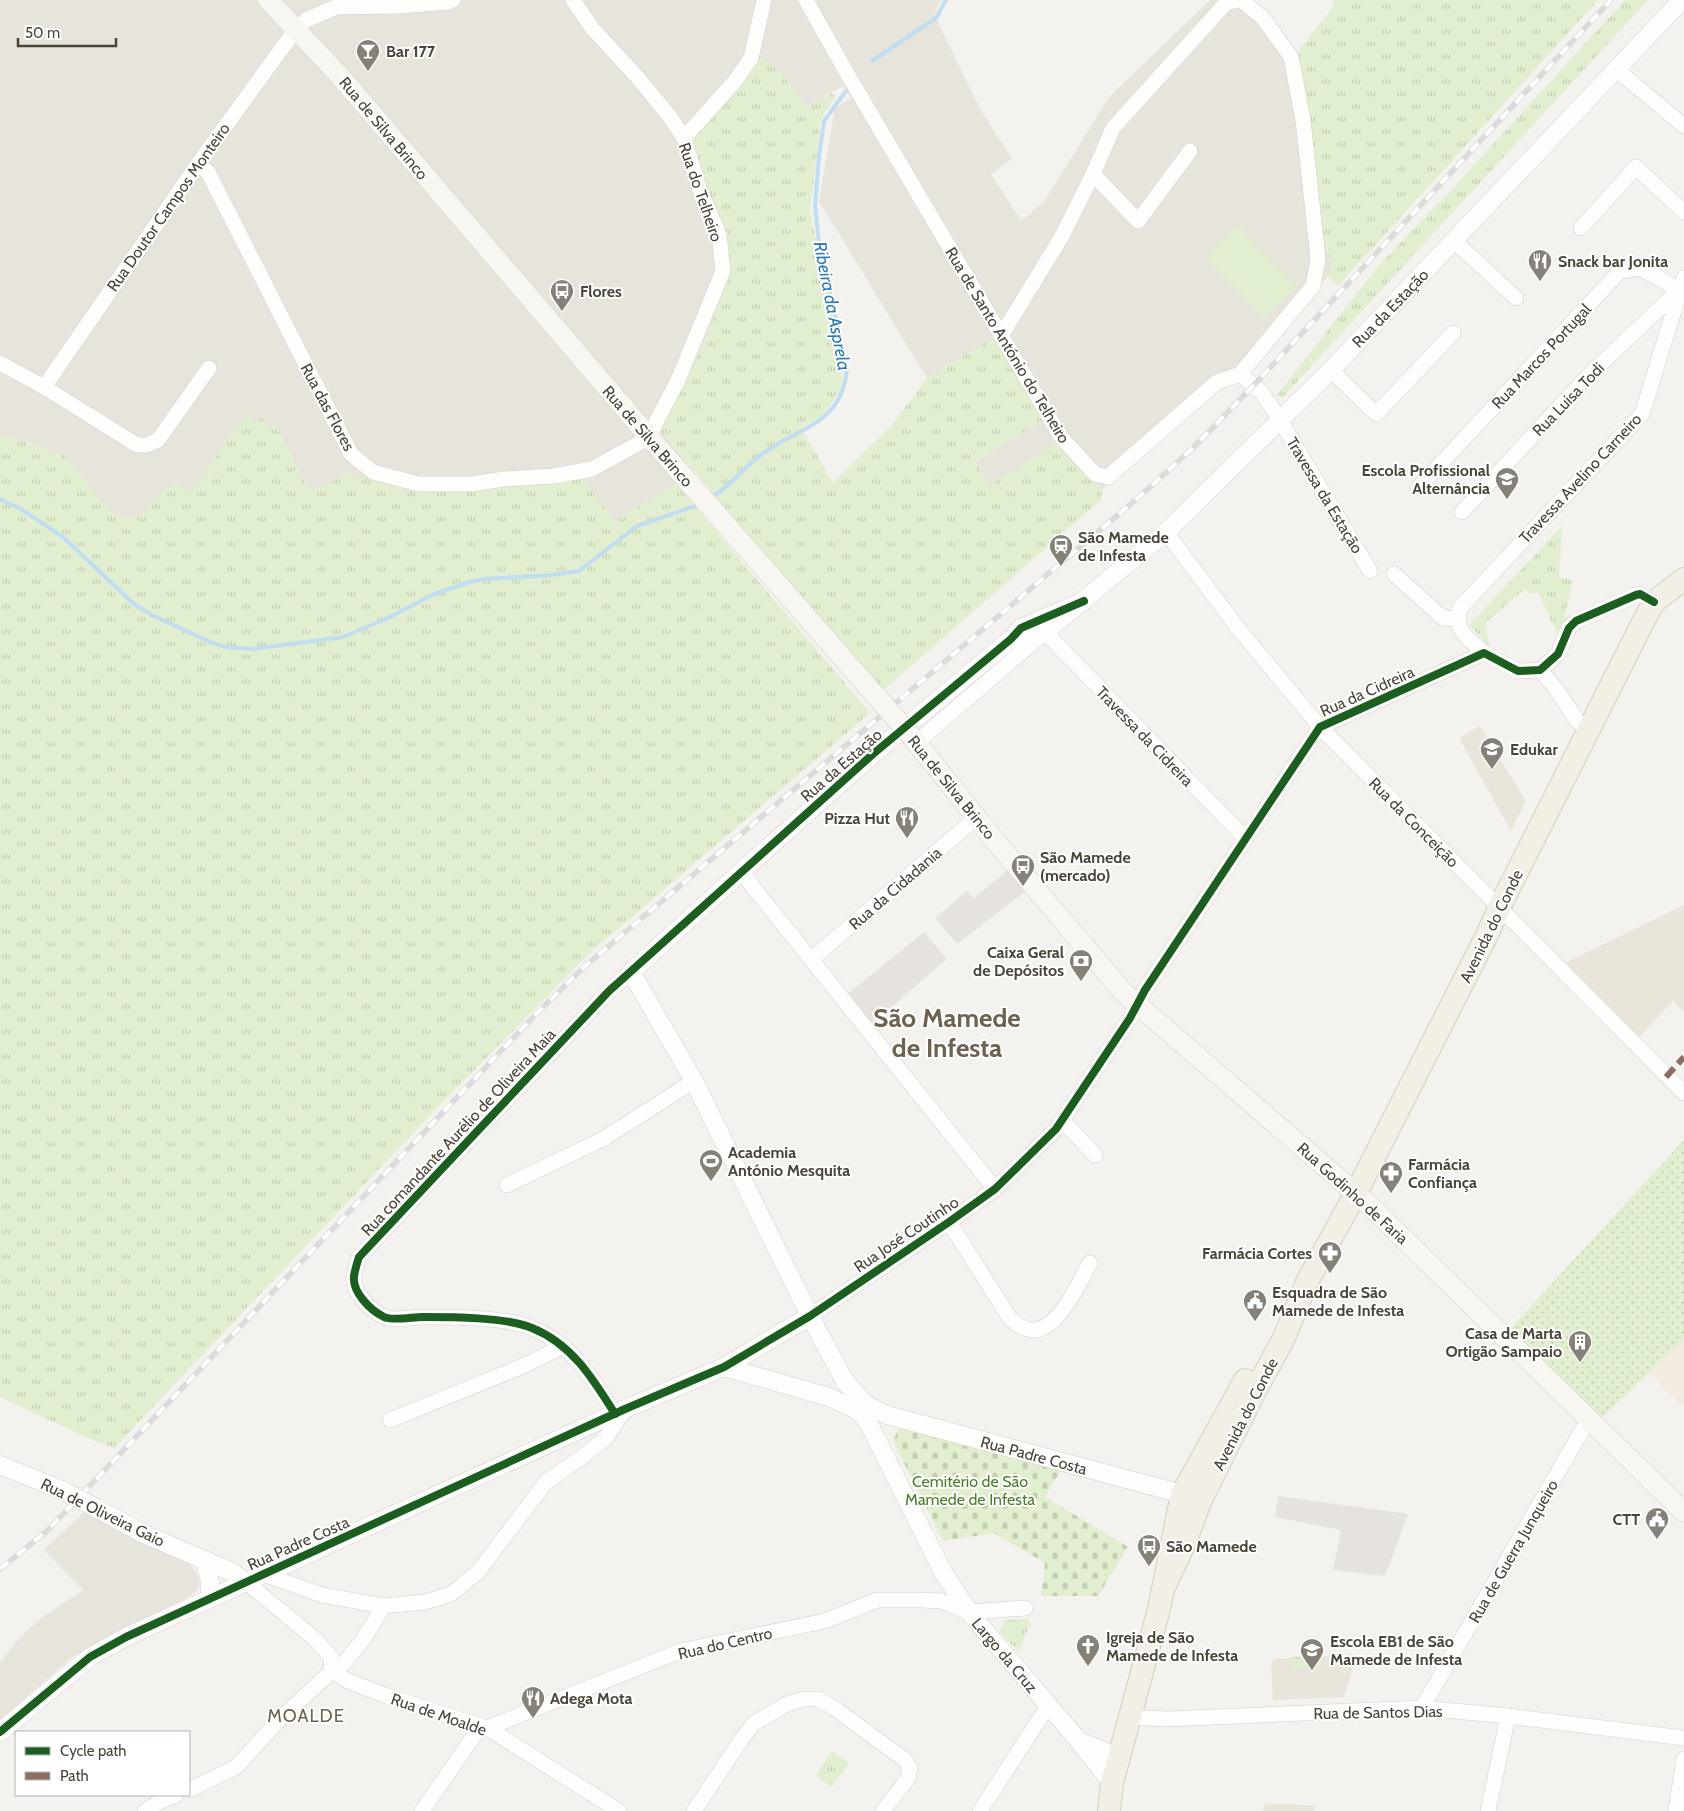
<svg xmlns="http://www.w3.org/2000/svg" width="1684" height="1811" viewBox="0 0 1684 1811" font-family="Cabin,sans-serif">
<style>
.residential{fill:#e7e4dc}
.commercial{fill:#f3ebdf}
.education{fill:#eae5da}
.grass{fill:url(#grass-tufts)}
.cemetery{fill:url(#cemetery-stones)}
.garden{fill:url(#garden-dots)}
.pitch{fill:#e1eecf}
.parking{fill:#e6e3df}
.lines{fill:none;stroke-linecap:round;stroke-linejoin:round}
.stream{stroke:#c0ddf1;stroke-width:4}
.minor-casing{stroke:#d2d0cb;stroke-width:16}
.tertiary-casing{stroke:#d2d0cb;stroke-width:19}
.secondary-casing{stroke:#d3cfc5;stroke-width:21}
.primary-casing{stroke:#d6cebb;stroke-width:24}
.minor{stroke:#fdfdfc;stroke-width:15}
.tertiary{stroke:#fdfdfc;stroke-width:18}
.secondary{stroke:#f7f6f1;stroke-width:20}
.primary{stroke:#f2efe6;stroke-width:22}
.rail-casing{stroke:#dbdbda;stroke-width:5.5}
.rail{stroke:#fff;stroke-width:4;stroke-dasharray:11;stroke-linecap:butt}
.tertiary-bridge-casing{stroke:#d2d0cb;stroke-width:19;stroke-linecap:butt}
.secondary-bridge-casing{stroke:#d3cfc5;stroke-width:21;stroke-linecap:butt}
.tertiary-bridge{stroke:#fdfdfc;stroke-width:18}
.secondary-bridge{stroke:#f7f6f1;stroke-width:20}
.quiet{stroke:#8d6e63;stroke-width:6;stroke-dasharray:12 6;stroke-linecap:butt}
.cycleway-casing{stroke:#fff;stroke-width:11}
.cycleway{stroke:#1b5e20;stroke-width:8}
.labels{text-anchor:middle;stroke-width:4;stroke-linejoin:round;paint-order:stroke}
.poi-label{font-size:16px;font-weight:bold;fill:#4b4439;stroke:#fff;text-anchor:start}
.street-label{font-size:16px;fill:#4b4439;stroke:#fff}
.park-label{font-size:16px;fill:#4a7f2a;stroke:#fff}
.water-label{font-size:18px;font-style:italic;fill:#2e7ab2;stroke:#fff}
.neighbourhood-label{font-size:18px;letter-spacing:1px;fill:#6e6250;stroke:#fff}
.town-label{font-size:26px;font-weight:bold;fill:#6e6250;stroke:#fff}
</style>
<defs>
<pattern id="grass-tufts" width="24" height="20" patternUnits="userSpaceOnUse" patternTransform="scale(1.25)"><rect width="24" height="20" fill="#e1eecf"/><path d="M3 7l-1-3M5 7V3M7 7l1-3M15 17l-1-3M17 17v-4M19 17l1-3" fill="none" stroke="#c3cdb2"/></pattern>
<pattern id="cemetery-stones" width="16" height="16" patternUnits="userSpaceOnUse" patternTransform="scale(1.25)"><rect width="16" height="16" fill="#e1eecf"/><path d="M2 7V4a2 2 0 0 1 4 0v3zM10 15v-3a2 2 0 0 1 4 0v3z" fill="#c3cdb2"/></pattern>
<pattern id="garden-dots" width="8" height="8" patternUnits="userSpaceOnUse" patternTransform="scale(1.25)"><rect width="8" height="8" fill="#e1eecf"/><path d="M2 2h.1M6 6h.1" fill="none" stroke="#c3cdb2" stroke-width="1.8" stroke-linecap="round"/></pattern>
</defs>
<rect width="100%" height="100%" fill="#f4f2ee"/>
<g class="residential">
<path d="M0 0H941L934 14 980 109 1012 159 991 174 1021 221 1044 202 1109 97 1210 0H1251L1287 37 1296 54 1323 243 1332 263 1328 276 1257 364 1236 384H1225L1102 490 1056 444 989 486 975 462 1044 419 993 338 927 378 819 201 835 108 851 98 843 86 807 107 780 72 730 270 709 333 661 431 693 470 676 484 615 521 507 482 418 493 352 474 350 471 315 491 306 486 276 425 269 429 262 417 191 492 160 494 142 514 131 518 116 515 99 499 64 455 0 434Z"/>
<path d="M84 1512 189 1563 198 1576 199 1587 192 1595 71 1658 0 1720V1663L21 1636 43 1617 83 1590 44 1550Z"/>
</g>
<path class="commercial" d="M1684 1339V1407L1649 1373Z"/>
<g class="education">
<path d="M1480 726 1526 801 1511 831 1459 738Z"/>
<path d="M1684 905V1012L1673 1001 1639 1037 1565 963Z"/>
<path d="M1357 1654 1344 1697 1273 1700 1271 1664 1274 1659Z"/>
<path d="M1265 1803 1315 1806 1314 1811H1263Z"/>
</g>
<g class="grass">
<path d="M1334 0H1598L1338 286 1328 276 1332 263 1323 243 1296 54 1333 7Z"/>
<path d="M1625 0H1648L1283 397 1277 395 1380 264 1454 187Z"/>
<path d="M757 54 780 72 807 107 833 93 835 96 821 119 810 211 835 330 844 358 841 389 823 416 801 428 833 483 891 426 927 378 993 338 1045 419 975 461 989 486 1056 444 1102 490 1101 500 880 693 661 431 709 333 730 270 690 140Z"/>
<path d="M247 414 256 422 262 417 269 429 276 425 306 486 315 491 350 471 353 474 418 493 578 473 615 521 676 484 870 713 590 953 436 1109 114 1448 92 1440 0 1397V434L64 455 99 499 116 515 131 518 142 514 160 494 176 483 191 492Z"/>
<path d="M1562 526 1559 577 1573 581 1564 618 1569 616 1558 635 1538 592 1530 594 1525 589 1485 623 1489 645 1469 625Z"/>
<path d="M1030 1619 1031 1628H1028L1019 1652 1000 1632 1005 1620Z"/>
<path d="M1322 1656V1667L1293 1669 1292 1657Z"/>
<path d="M832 1751 849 1763 832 1787 816 1776Z"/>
</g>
<path class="cemetery" d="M901 1424 1062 1468 1045 1497 1128 1547 1098 1596H1041L1045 1563 994 1533 943 1541 893 1441Z"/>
<path class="garden" d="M1684 1140V1339L1603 1417 1579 1397 1510 1329Z"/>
<path class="pitch" d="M1237 225 1297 287 1265 318 1205 257Z"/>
<g class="parking">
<path d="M1010 868 1027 890 957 944 935 918 967 891 974 898Z"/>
<path d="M924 932 947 959 867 1028 843 998Z"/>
<path d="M1278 1496 1408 1514 1385 1576 1333 1570 1341 1530 1275 1517Z"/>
</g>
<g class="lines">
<g class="stream">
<path d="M872 61 936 18 946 0"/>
<path d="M715 495C733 484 745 466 762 454 799 427 843 424 847 368L819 244 815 206 819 156 824 121 846 91"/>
<path d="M0 499 21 509 63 537 134 604 150 614 212 643 227 647 252 649 343 637 386 619 434 594 470 582 485 579 552 575 579 571 637 526 695 506"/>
</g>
<g class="minor-casing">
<g id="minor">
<path d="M806 0 845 70 1061 437 1095 474 1108 477 1217 382 1240 374 1262 393 1280 420 1370 571"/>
<path d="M1617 70 1684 126"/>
<path d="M684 138 735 81 751 58 764 0"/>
<path d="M198 164 208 172 351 454 373 472 419 484H471L504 479 554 476 592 469 641 442 653 428 678 380 723 271 719 234 699 188 684 138 670 117 639 79 592 28 573 0"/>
<path d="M1093 174 1138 221 1190 151"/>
<path d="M1581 228 1636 167 1684 212"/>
<path d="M1454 241 1516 298"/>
<path d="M1001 336 1062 236 1093 174 1113 128 1226 3 1237 0"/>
<path d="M0 363 44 387 137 445H147L158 440 209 368"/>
<path d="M1331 370 1376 414 1453 333"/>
<path d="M1240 374 1313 286 1318 259 1303 120 1291 57 1263 18 1241 0"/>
<path d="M44 387 198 164 296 29 306 20 336 7 400 6 448 2 453 0"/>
<path d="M1418 488 1620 271 1639 268 1659 278 1679 290"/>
<path d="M1462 512 1587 377 1679 290"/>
<path d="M1166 532 1237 627 1320 727 1684 1093"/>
<path d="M1394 574 1443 618 1457 619"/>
<path d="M1484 653C1468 637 1453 632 1460 608L1642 414 1684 278"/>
<path d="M1540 670 1556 689 1578 722 1589 730"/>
<path d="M916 743 1045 632 1246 839"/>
<path d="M741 872 995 1189"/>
<path d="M812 959 977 817"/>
<path d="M1062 1120 1095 1155"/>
<path d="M507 1185 603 1139 694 1081"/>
<path d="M949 1222 1009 1317C1047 1358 1074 1291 1090 1263"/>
<path d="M810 1316 949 1222 995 1189 1056 1129 1130 1018 1145 990 1320 727 1484 653 1518 671 1540 670 1558 654 1569 628 1576 621 1636 595 1640 594 1654 602"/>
<path d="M615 1414C593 1379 572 1344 532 1328 506 1317 451 1317 422 1317 413 1317 392 1321 384 1317 370 1310 352 1292 354 1276 355 1270 357 1263 359 1257L609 991 631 972"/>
<path d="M390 1420 523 1366 564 1346"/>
<path d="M263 1574 322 1595 384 1606"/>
<path d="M246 1582 315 1639 331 1657 332 1671"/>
<path d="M332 1671 348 1681 387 1696 487 1728 619 1811"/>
<path d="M1422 1708 1588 1420"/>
<path d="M1130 1717 1166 1719 1422 1708 1508 1716 1684 1738"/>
<path d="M189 1790 236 1767 282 1717 332 1671 343 1664 362 1641 384 1606 425 1602 451 1594 478 1572 546 1482 582 1457 606 1438 625 1409"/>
<path d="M145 1811 159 1802 176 1795"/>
<path d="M422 1811 478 1730 487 1728 680 1651 825 1621 877 1600H922L941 1601 969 1612 1025 1608"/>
<path d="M694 1811 743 1737 753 1724 787 1704 804 1699H819L834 1708 905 1760 910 1768 908 1778 883 1811"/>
<path d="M980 1811 1048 1706"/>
<path d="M1488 1811 1508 1716"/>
<path d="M1676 1811 1684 1759"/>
</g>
</g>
<g class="tertiary-casing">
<g id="tertiary">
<path d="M1084 601 1021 628 1011 639 873 754 741 872 631 972 694 1081 810 1316 844 1380 865 1404 887 1415 1182 1494"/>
<path d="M1016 638 1045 632 1166 532 1331 370 1682 0"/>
<path d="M724 1367 829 1397 858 1411 869 1424 943 1572 969 1612 1078 1740 1112 1783"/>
<path d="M0 1465 62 1490"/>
<path d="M96 1508 144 1534 232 1572 246 1582"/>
<path d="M205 1560 210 1582V1598"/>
<path d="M0 1732 90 1657 126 1637 625 1409 724 1367 810 1316"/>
<path d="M1079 1741 1119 1757"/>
</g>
</g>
<g class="secondary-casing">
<g id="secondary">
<path d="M268 0 338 74 656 445"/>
<path d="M912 737 991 836 1124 993 1367 1203 1684 1512"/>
</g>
</g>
<g class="primary-casing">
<g id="primary">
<path d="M1165 1585 1184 1545 1200 1502 1254 1393 1284 1338 1307 1282 1356 1193 1486 937 1499 908 1642 624 1654 602 1684 579"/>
<path d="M1109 1811 1112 1783 1159 1609 1182 1494 1245 1380"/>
</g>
</g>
<use href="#minor" class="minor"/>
<use href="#tertiary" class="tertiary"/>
<use href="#secondary" class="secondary"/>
<use href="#primary" class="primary"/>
<g class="rail-casing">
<path id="rail" d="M0 1569 48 1530 534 1016 583 968 1139 497 1194 447 1254 385 1611 0"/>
</g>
<use href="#rail" class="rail"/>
<g class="tertiary-bridge-casing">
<path id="tertiary-bridge" d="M62 1490 96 1508"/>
</g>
<g class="secondary-bridge-casing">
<path id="secondary-bridge" d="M656 445 912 737"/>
</g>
<use href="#tertiary-bridge" class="tertiary-bridge"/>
<use href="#secondary-bridge" class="secondary-bridge"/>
<path class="quiet" d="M1666 1077 1684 1057"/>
<g class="cycleway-casing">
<g id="cycleway">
<path d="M615 1414C593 1379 572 1344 532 1328 506 1317 451 1317 422 1317 413 1317 392 1321 384 1317 370 1310 352 1292 354 1276 355 1270 357 1263 359 1257L609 991 873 754 1011 639 1021 628 1084 601"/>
<path d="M0 1732 90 1657 126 1637 625 1409 724 1367 810 1316 949 1222 995 1189 1056 1129 1130 1018 1145 990 1320 727 1484 653 1518 671 1540 670 1558 654 1569 628 1576 621 1636 595 1640 594 1654 602"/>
</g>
</g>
<use href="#cycleway" class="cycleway"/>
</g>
<defs>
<g id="bar-pin" transform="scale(1.25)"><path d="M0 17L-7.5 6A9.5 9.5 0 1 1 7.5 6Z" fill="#868178" stroke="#fff"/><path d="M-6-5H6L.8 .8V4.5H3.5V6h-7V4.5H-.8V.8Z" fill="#fff"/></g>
<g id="restaurant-pin" transform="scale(1.25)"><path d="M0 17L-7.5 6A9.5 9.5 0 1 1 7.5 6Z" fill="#868178" stroke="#fff"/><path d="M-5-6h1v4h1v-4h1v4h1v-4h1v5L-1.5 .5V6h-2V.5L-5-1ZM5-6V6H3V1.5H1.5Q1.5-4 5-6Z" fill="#fff"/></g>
<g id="bus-pin" transform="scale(1.25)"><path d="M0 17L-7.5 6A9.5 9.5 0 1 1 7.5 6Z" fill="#868178" stroke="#fff"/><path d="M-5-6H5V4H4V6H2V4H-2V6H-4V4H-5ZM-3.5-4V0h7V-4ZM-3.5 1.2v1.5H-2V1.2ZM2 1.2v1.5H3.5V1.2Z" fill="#fff"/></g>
<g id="school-pin" transform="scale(1.25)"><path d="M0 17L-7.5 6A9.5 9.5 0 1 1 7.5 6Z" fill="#868178" stroke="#fff"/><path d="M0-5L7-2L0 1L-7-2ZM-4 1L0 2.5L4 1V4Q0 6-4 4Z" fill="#fff"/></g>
<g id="station-pin" transform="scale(1.25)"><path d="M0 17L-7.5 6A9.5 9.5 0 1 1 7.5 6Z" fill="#868178" stroke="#fff"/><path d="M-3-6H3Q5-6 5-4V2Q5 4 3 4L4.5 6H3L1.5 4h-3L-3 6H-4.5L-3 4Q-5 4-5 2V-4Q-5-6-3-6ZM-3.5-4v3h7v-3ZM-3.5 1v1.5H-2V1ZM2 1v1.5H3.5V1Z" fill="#fff"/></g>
<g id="bank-pin" transform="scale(1.25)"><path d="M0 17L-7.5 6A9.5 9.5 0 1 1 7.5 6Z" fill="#868178" stroke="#fff"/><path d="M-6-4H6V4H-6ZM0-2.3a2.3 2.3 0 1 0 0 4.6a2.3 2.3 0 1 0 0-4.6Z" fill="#fff"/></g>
<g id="stadium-pin" transform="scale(1.25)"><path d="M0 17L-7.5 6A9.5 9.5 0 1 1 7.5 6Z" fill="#868178" stroke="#fff"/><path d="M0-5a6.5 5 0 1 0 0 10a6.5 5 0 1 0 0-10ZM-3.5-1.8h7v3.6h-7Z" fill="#fff"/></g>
<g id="pharmacy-pin" transform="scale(1.25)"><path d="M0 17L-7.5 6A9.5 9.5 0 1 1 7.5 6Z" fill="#868178" stroke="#fff"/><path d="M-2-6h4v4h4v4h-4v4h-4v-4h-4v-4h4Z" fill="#fff"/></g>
<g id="civic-pin" transform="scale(1.25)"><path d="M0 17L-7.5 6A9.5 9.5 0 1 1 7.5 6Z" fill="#868178" stroke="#fff"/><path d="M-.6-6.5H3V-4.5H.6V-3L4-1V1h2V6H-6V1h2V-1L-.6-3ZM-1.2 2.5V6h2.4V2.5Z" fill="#fff"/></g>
<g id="building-pin" transform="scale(1.25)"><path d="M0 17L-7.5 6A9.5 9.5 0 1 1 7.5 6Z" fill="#868178" stroke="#fff"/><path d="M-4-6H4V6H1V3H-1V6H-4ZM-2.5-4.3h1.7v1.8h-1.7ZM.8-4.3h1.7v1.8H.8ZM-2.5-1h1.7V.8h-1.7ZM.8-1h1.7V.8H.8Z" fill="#fff"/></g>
<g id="church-pin" transform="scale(1.25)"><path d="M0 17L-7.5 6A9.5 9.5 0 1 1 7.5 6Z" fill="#868178" stroke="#fff"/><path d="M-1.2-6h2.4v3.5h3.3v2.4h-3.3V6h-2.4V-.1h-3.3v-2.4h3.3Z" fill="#fff"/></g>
</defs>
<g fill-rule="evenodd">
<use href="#bar-pin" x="368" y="51"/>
<use href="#restaurant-pin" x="1540" y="261"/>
<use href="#bus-pin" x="562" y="291"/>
<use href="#school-pin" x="1507" y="479"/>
<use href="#station-pin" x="1061" y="546"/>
<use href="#school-pin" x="1492" y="749"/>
<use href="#restaurant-pin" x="907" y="818"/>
<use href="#bus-pin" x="1023" y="866"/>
<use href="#bank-pin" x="1081" y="961"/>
<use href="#stadium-pin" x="711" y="1161"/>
<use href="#pharmacy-pin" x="1391" y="1173"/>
<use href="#pharmacy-pin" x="1330" y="1253"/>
<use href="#civic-pin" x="1255" y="1301"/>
<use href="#building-pin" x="1580" y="1342"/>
<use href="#civic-pin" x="1657" y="1519"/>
<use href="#bus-pin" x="1149" y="1546"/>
<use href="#church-pin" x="1088" y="1646"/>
<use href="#school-pin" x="1312" y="1650"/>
<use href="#restaurant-pin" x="533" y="1698"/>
</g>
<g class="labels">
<g class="poi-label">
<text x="386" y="57">Bar 177</text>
<text x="1558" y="267">Snack bar Jonita</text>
<text x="580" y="297">Flores</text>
<text x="1490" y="476" text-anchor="end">Escola Profissional<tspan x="1490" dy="18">Alternância</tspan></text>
<text x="1078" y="543">São Mamede<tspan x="1078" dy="18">de Infesta</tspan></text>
<text x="1510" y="755">Edukar</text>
<text x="890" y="824" text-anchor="end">Pizza Hut</text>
<text x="1040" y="863">São Mamede<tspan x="1040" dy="18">(mercado)</tspan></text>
<text x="1064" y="958" text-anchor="end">Caixa Geral<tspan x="1064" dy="18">de Depósitos</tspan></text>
<text x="728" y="1158">Academia<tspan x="728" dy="18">António Mesquita</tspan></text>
<text x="1408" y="1170">Farmácia<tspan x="1408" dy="18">Confiança</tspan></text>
<text x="1312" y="1259" text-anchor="end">Farmácia Cortes</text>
<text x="1272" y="1298">Esquadra de São<tspan x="1272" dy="18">Mamede de Infesta</tspan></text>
<text x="1562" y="1339" text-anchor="end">Casa de Marta<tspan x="1562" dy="18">Ortigão Sampaio</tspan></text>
<text x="1640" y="1525" text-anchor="end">CTT</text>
<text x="1166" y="1552">São Mamede</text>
<text x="1106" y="1643">Igreja de São<tspan x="1106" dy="18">Mamede de Infesta</tspan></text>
<text x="1330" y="1647">Escola EB1 de São<tspan x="1330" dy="18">Mamede de Infesta</tspan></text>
<text x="550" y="1704">Adega Mota</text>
</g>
<g class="street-label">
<text transform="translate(384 128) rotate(50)" y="6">Rua de Silva Brinco</text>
<text transform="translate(701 192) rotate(71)" y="6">Rua do Telheiro</text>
<text transform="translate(168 207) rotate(-55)" y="6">Rua Doutor Campos Monteiro</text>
<text transform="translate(1390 308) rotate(-46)" y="6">Rua da Estação</text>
<text transform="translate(1008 345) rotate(59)" y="6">Rua de Santo António do Telheiro</text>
<text transform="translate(1541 356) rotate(-47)" y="6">Rua Marcos Portugal</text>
<text transform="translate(1568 399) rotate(-46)" y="6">Rua Luisa Todi</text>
<text transform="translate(328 407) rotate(62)" y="6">Rua das Flores</text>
<text transform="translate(648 436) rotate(49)" y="6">Rua de Silva Brinco</text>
<text transform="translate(1580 478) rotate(-47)" y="6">Travessa Avelino Carneiro</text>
<text transform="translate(1325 495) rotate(59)" y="6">Travessa da Estação</text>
<text transform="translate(1367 691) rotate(-24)" y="6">Rua da Cidreira</text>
<text transform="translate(1145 736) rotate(46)" y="6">Travessa da Cidreira</text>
<text transform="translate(841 765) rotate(-41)" y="6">Rua da Estação</text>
<text transform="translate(952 787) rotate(51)" y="6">Rua de Silva Brinco</text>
<text transform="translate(1414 822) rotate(45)" y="6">Rua da Conceição</text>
<text transform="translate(895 888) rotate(-41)" y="6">Rua da Cidadania</text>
<text transform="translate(1491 926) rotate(-64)" y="6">Avenida do Conde</text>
<text transform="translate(458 1132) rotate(-47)" y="6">Rua comandante Aurélio de Oliveira Maia</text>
<text transform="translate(1353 1193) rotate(42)" y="6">Rua Godinho de Faria</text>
<text transform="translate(906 1234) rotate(-34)" y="6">Rua José Coutinho</text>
<text transform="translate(1245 1414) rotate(-63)" y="6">Avenida do Conde</text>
<text transform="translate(1034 1455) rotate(15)" y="6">Rua Padre Costa</text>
<text transform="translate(103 1512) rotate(26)" y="6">Rua de Oliveira Gaio</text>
<text transform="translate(298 1543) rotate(-24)" y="6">Rua Padre Costa</text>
<text transform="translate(1513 1551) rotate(-60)" y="6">Rua de Guerra Junqueiro</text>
<text transform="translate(725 1643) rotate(-13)" y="6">Rua do Centro</text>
<text transform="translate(1005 1655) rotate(50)" y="6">Largo da Cruz</text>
<text transform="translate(1378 1712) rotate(-1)" y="6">Rua de Santos Dias</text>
<text transform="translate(439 1714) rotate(19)" y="6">Rua de Moalde</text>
</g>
<g class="park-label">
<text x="970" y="1487">Cemitério de São<tspan x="970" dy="18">Mamede de Infesta</tspan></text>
</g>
<g class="water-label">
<text transform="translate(832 306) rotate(79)" y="6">Ribeira da Asprela</text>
</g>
<g class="neighbourhood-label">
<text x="306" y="1722">MOALDE</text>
</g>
<g class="town-label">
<text x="947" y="1027">São Mamede<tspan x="947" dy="30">de Infesta</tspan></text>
</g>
</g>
<rect x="15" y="1731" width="175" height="65" fill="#ffffff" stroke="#b7b4b0"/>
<rect x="25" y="1747" width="25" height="8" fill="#1b5e20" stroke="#b7b4b0"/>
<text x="60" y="1756" font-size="15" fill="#4b4439">Cycle path</text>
<rect x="25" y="1772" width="25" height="8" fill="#8d6e63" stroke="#b7b4b0"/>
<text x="60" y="1781" font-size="15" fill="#4b4439">Path</text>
<path d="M18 38v8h98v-8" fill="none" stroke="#4b4439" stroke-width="2.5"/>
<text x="25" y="38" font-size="15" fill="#4b4439" stroke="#ffffff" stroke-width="4" paint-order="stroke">50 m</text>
</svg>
